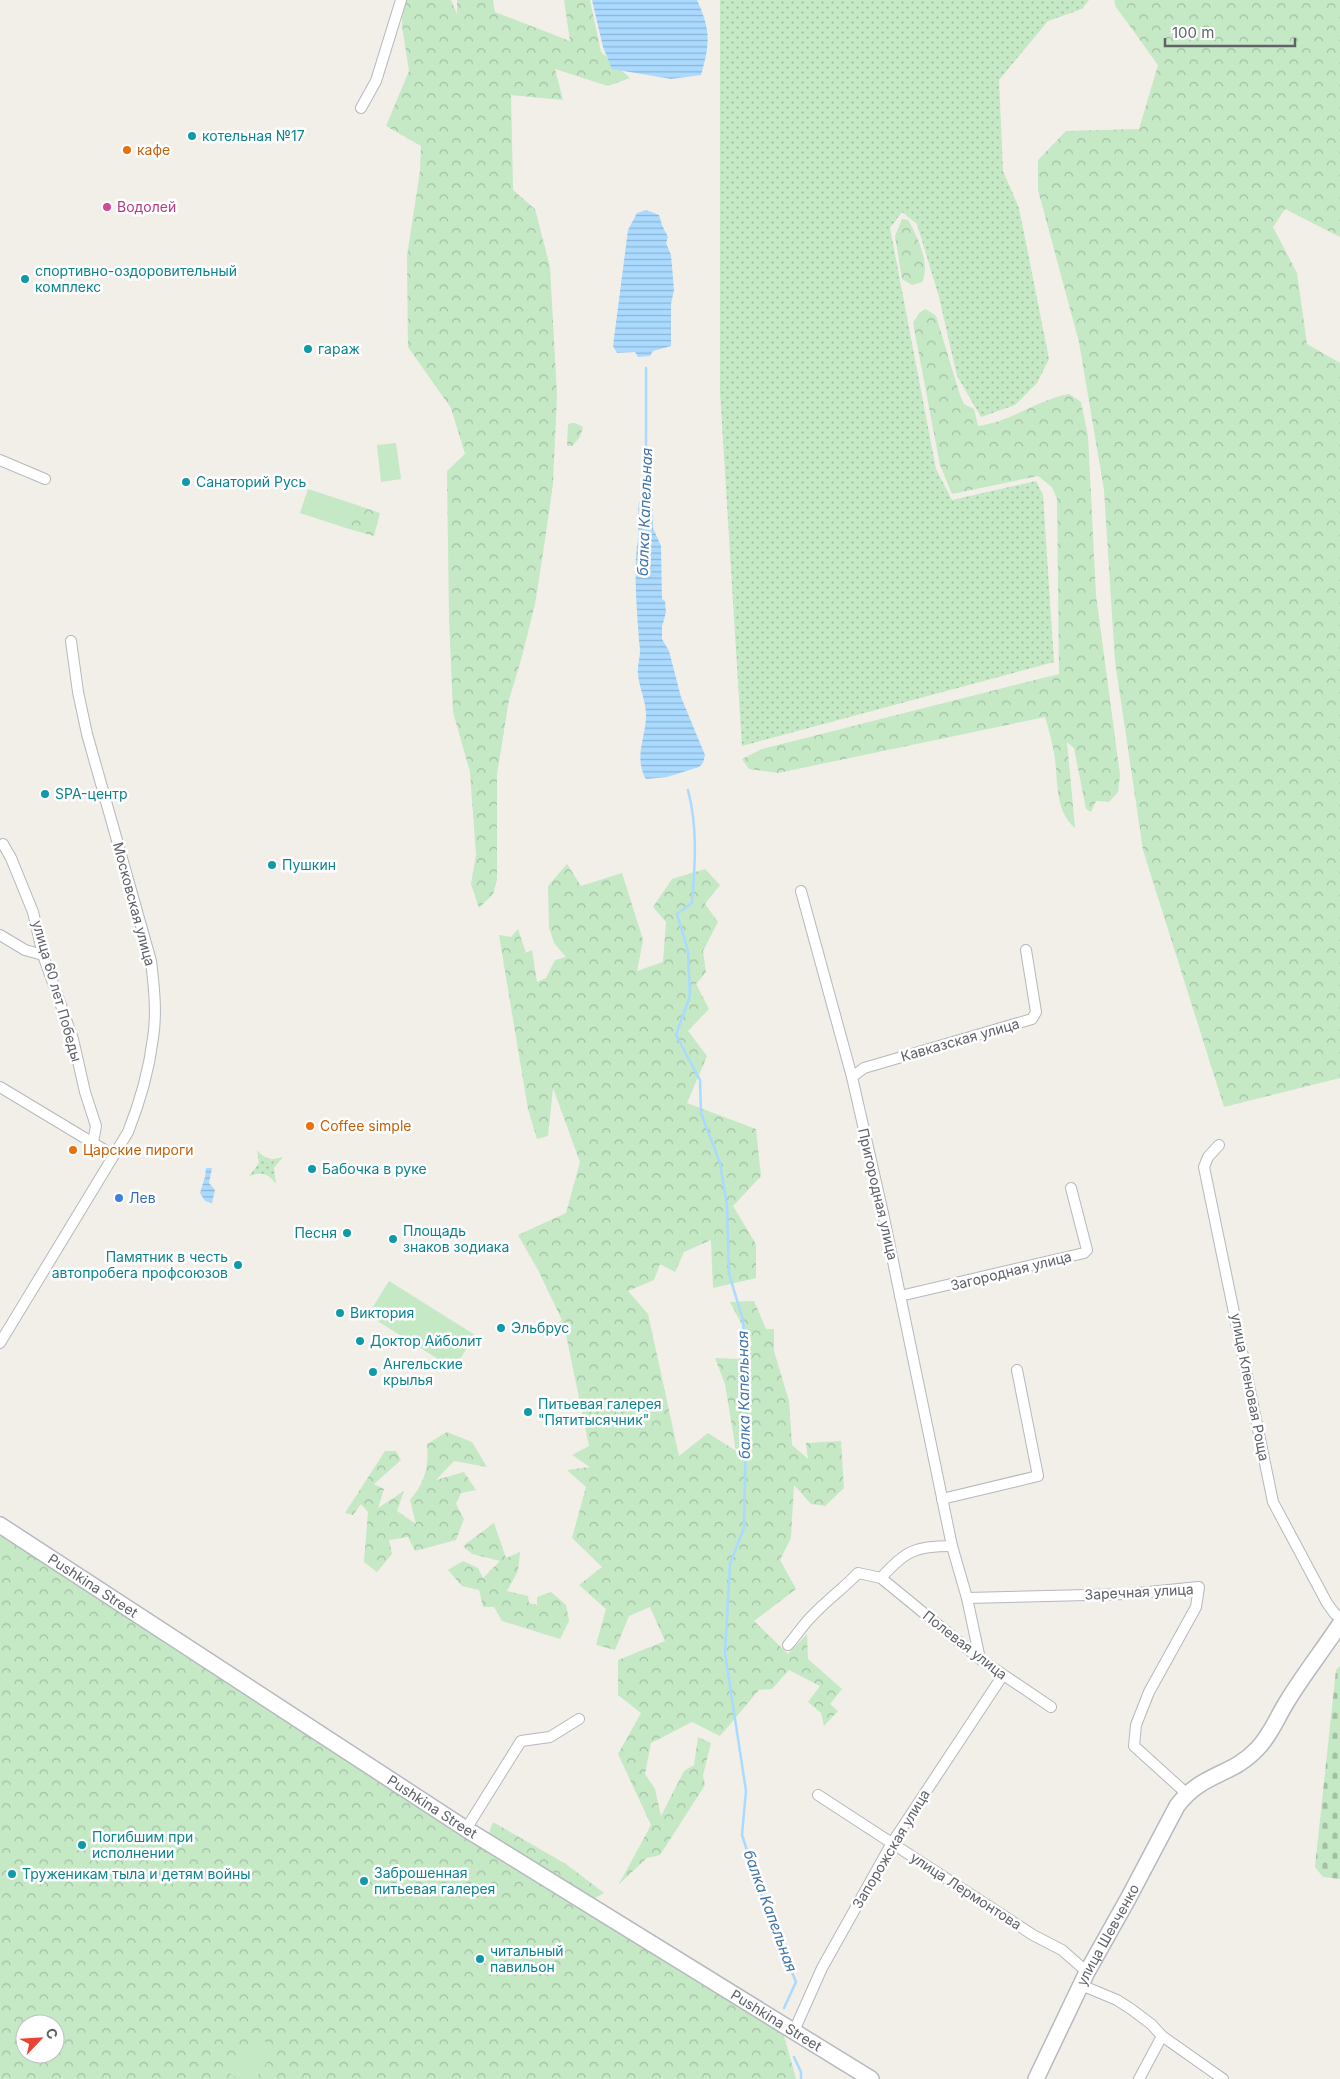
<svg xmlns="http://www.w3.org/2000/svg" width="1340" height="2079" viewBox="0 0 1340 2079" font-family="Inter,sans-serif">
<style>
.grass{fill:url(#grass-dots)}
.forest{fill:url(#forest-crowns);fill-rule:evenodd}
.cemetery{fill:url(#cemetery-stones)}
.pitch{fill:#c5e8c5}
.water{fill:url(#water-rules)}
.lines{fill:none;stroke-linecap:round;stroke-linejoin:round}
.stream{stroke:#aadaff;stroke-width:2.5}
.street-casing{stroke:#b5b8bc;stroke-width:12}
.secondary-casing{stroke:#b6babf;stroke-width:18}
.street{stroke:#fff;stroke-width:10}
.secondary{stroke:#fff;stroke-width:15}
.culture-dot{fill:#0f9aa8;stroke:#fff;stroke-width:2}
.food-dot{fill:#e8710a;stroke:#fff;stroke-width:2}
.hotel-dot{fill:#d1479c;stroke:#fff;stroke-width:2}
.shop-dot{fill:#3f7fe0;stroke:#fff;stroke-width:2}
.labels{text-anchor:middle;stroke-width:5;stroke-linejoin:round;paint-order:stroke}
.culture-label{font-size:14px;fill:#0d838f;stroke:#fff;text-anchor:start}
.food-label{font-size:14px;fill:#c56008;stroke:#fff;text-anchor:start}
.hotel-label{font-size:14px;fill:#b23c85;stroke:#fff;text-anchor:start}
.street-label{font-size:14px;fill:#5f6368;stroke:#fff}
.shop-label{font-size:14px;fill:#366cbe;stroke:#fff;text-anchor:start}
.water-label{font-size:15px;font-style:italic;fill:#4174aa;stroke:#fff}
</style>
<defs>
<pattern id="grass-dots" width="8" height="8" patternUnits="userSpaceOnUse" patternTransform="scale(1.25)"><rect width="8" height="8" fill="#c5e8c5"/><path d="M2 2h.1M6 6h.1" fill="none" stroke="#a3c0a4" stroke-width="1.8" stroke-linecap="round"/></pattern>
<pattern id="forest-crowns" width="20" height="18" patternUnits="userSpaceOnUse" patternTransform="scale(1.25)"><rect width="20" height="18" fill="#c5e8c5"/><path d="M2 6a3 3 0 1 1 6 0M12 15a3 3 0 1 1 6 0" fill="none" stroke="#a3c0a4"/></pattern>
<pattern id="cemetery-stones" width="16" height="16" patternUnits="userSpaceOnUse" patternTransform="scale(1.25)"><rect width="16" height="16" fill="#c5e8c5"/><path d="M2 7V4a2 2 0 0 1 4 0v3zM10 15v-3a2 2 0 0 1 4 0v3z" fill="#a3c0a4"/></pattern>
<pattern id="water-rules" width="6" height="5" patternUnits="userSpaceOnUse" patternTransform="scale(1.25)"><rect width="6" height="5" fill="#aadaff"/><path d="M0 2.5h6" fill="none" stroke="#8eb4d2"/></pattern>
</defs>
<rect width="100%" height="100%" fill="#f1efe8"/>
<g class="grass">
<path d="M720 0H1089L1082 9 1048 21 999 80 1003 171 1019 208 1049 359 1037 383 1015 405 981 417 957 376 939 297 917 224 902 212 890 228 936 469 952 500 1036 481 1043 495 1054 662 742 746 720 392Z"/>
<path d="M257 1150C265 1159 271 1161 283 1157L274 1168 276 1184C268 1173 261 1172 249 1176L259 1163Z"/>
</g>
<g class="forest">
<path d="M403 0H451L457 14V0H493L495 12 570 41 564 0H590L601 52 630 78 608 86 555 69 563 100 511 95 513 190 535 209 550 267 557 395 553 484 542 560 535 604 521 660 509 700 497 774V880L493 894 479 908 471 884 476 855 470 772 453 712 449 617 447 471 465 454 451 408 408 347 407 256 420 171 421 146 386 126 409 71 402 26Z"/>
<path d="M1114 0H1340V237L1285 209 1273 227 1297 273 1307 344 1340 363V1078L1224 1107 1143 850 1115 661 1104 490 1079 342 1038 190V160L1066 131 1139 129 1158 65 1116 7Z"/>
<path d="M902 219 908 220C917 235 931 265 922 282L912 285 902 279 895 236Z"/>
<path d="M926 309 936 316 960 395 964 404 974 409 978 426C1010 422 1037 400 1069 394L1081 402 1088 436 1096 595 1120 775 1118 792 1109 802 1096 801 1091 812 1086 809 1074 748 1067 742 1075 828C1055 811 1058 782 1055 759 1053 745 1049 730 1045 717L778 773 749 769 742 759 762 749 1059 674 1057 499 1052 487 1038 476 952 494 940 465 913 323 919 313Z"/>
<path d="M575 423 583 427 580 437 572 446H567L568 424Z"/>
<path d="M354 504 380 513 374 536 346 528Z"/>
<path d="M567 864 581 886 622 873 643 940 637 971 663 962 666 922 653 907 672 879 705 869 720 885 705 904 718 922 703 951 706 972 696 984 709 1009 688 1031 707 1056 687 1103 756 1129 761 1176 733 1206 756 1244V1278L713 1288 711 1240 684 1252 675 1272 660 1264 654 1280 628 1291 648 1314 679 1456 708 1433 736 1451 725 1384 715 1358 740 1359 752 1344 730 1302 754 1301 766 1329H774V1351L789 1401 792 1445 808 1459 806 1443 841 1441 844 1488 825 1506 811 1504 794 1485 791 1538 780 1560 796 1589 754 1621 788 1654 807 1634 808 1659 842 1689 830 1704 838 1711 824 1726 821 1713 808 1702 820 1686 789 1670 772 1689 759 1690 720 1736 692 1722 651 1743 645 1774 655 1789 661 1816 684 1771 694 1765 698 1737 711 1743 703 1775 705 1785 660 1855 647 1858 619 1884 651 1825 618 1754 641 1713 618 1695V1660L665 1641 650 1607 629 1616 615 1650 596 1645 606 1609 579 1585 602 1567 572 1538 586 1487 567 1470 590 1467 572 1455 589 1446 565 1330 554 1325 562 1320 538 1270 518 1235 566 1213 580 1162 553 1088 548 1136 537 1139 528 1109 499 935 511 937 518 929 526 953 532 950 537 982 546 978 555 960 566 957 554 943 549 927 548 886Z"/>
<path d="M447 1432 472 1442 487 1467 454 1461 436 1480 464 1472 476 1490 461 1493 456 1504 464 1519 456 1540 415 1551 408 1537 389 1540 392 1554 377 1572 364 1562 368 1512 361 1504 353 1515 345 1513 385 1451H396L401 1460 374 1484 384 1489 378 1508 404 1491 397 1511 416 1524 410 1500C425 1483 429 1467 427 1444Z"/>
<path d="M494 1523 506 1558 520 1552 518 1571 507 1591 528 1596 529 1603 537 1605V1597L551 1592 566 1605 569 1621 560 1639 502 1621 494 1607H483L479 1590 462 1586 448 1570 463 1561 478 1568 483 1578 500 1561 472 1554 463 1546Z"/>
<path d="M0 1533 136 1618 143 1628 172 1648 783 2032 796 2079H0ZM25 2024H55V2054H25Z"/>
<path d="M493 1822 566 1864 604 1893 592 1900 488 1836Z"/>
</g>
<path class="cemetery" d="M1340 1666V1879L1323 1877 1315 1867 1336 1670Z"/>
<g class="pitch">
<path d="M396 443 401 479 381 482 377 445Z"/>
<path d="M308 489 354 504 346 528 300 513Z"/>
<path d="M389 1281 475 1335 454 1369 368 1315Z"/>
<path d="M256 2035 276 2050 255 2079H238L229 2073Z"/>
</g>
<g class="water">
<path d="M592 0H697C711 31 710 43 701 75L671 79 612 69 603 47Z"/>
<path d="M646 210 659 215 662 225 668 237 666 243 671 255 674 290 671 304V346L653 351 650 356 638 357 635 352 617 353 613 346 628 230 637 213Z"/>
<path d="M646 489 649 492 652 500 653 528 661 546 662 599 665 601 666 612 662 627V639L669 651 681 697 705 755 703 763 699 767 667 777 647 779 645 778C634 754 646 738 646 715 646 700 639 688 638 674 637 666 640 659 640 651 640 647 639 643 639 640 637 611 633 567 638 540 640 526 634 498 646 489Z"/>
<path d="M206 1168H212L209 1183 215 1190 212 1203 205 1201 200 1193 205 1177Z"/>
</g>
<g class="lines">
<g class="stream">
<path d="M646 492V368"/>
<path d="M688 790C698 828 695 865 692 903L677 914 688 951 690 996 676 1035 700 1080 701 1113 720 1163 727 1205 729 1274 743 1320 747 1384 744 1528 730 1564 725 1653 746 1791 742 1835 765 1905 796 1982 784 2008"/>
<path d="M794 2057 801 2072V2079"/>
</g>
<g class="street-casing">
<g id="street">
<path d="M361 108 376 81 401 0"/>
<path d="M0 460 45 479"/>
<path d="M3 844 11 858 33 912 43 955 73 1039 85 1092 96 1126 93 1142"/>
<path d="M801 891 852 1077 883 1213 952 1546 967 1598 980 1659"/>
<path d="M0 935 25 950 43 955"/>
<path d="M852 1077 864 1068 1032 1019 1036 1012 1026 950"/>
<path d="M0 1087 113 1155"/>
<path d="M1219 1145 1208 1157 1204 1167 1273 1502 1327 1603 1335 1614 1340 1617"/>
<path d="M900 1296 1084 1253 1087 1250 1071 1188"/>
<path d="M0 1343 128 1132C140 1102 149 1070 153 1038 157 1013 154 986 151 961L87 734 78 692 71 641"/>
<path d="M942 1499 1038 1476 1017 1370"/>
<path d="M881 1578 980 1659 1051 1707"/>
<path d="M967 1598 1128 1594 1199 1587 1196 1607 1149 1692 1136 1725 1134 1746 1186 1793"/>
<path d="M788 1645C797 1635 804 1623 814 1614 828 1599 844 1588 858 1573L881 1578C905 1551 915 1546 952 1546"/>
<path d="M818 1795 1033 1935 1062 1950 1087 1972"/>
<path d="M466 1829 521 1741 550 1737 579 1719"/>
<path d="M1081 1985 1117 2000 1131 2009 1151 2024 1162 2036 1223 2079"/>
<path d="M794 2031 822 1968 892 1843 1003 1675"/>
<path d="M1139 2079 1162 2036"/>
</g>
</g>
<g class="secondary-casing">
<g id="secondary">
<path id="s1" d="M0 1525 466 1829 871 2079"/>
<path id="s2" d="M1036 2079 1087 1972 1129 1897 1177 1806C1201 1773 1232 1776 1257 1749 1271 1735 1277 1717 1288 1700 1304 1674 1323 1650 1340 1624"/>
</g>
</g>
<use href="#street" class="street"/>
<use href="#secondary" class="secondary"/>
</g>
<g class="culture-dot">
<circle cx="192" cy="136" r="5"/>
<circle cx="25" cy="279" r="5"/>
<circle cx="308" cy="349" r="5"/>
<circle cx="186" cy="482" r="5"/>
<circle cx="45" cy="794" r="5"/>
<circle cx="272" cy="865" r="5"/>
<circle cx="312" cy="1169" r="5"/>
<circle cx="347" cy="1233" r="5"/>
<circle cx="393" cy="1239" r="5"/>
<circle cx="238" cy="1265" r="5"/>
<circle cx="340" cy="1313" r="5"/>
<circle cx="501" cy="1328" r="5"/>
<circle cx="360" cy="1341" r="5"/>
<circle cx="373" cy="1372" r="5"/>
<circle cx="528" cy="1412" r="5"/>
<circle cx="82" cy="1845" r="5"/>
<circle cx="12" cy="1874" r="5"/>
<circle cx="364" cy="1881" r="5"/>
<circle cx="480" cy="1959" r="5"/>
</g>
<g class="food-dot">
<circle cx="127" cy="150" r="5"/>
<circle cx="310" cy="1126" r="5"/>
<circle cx="73" cy="1150" r="5"/>
</g>
<circle class="hotel-dot" cx="107" cy="207" r="5"/>
<circle class="shop-dot" cx="119" cy="1198" r="5"/>
<g class="labels">
<g class="culture-label">
<text x="202" y="141">котельная №17</text>
<text x="35" y="276">спортивно-оздоровительный<tspan x="35" dy="16">комплекс</tspan></text>
<text x="318" y="354">гараж</text>
<text x="196" y="487">Санаторий Русь</text>
<text x="55" y="799">SPA-центр</text>
<text x="282" y="870">Пушкин</text>
<text x="322" y="1174">Бабочка в руке</text>
<text x="403" y="1236">Площадь<tspan x="403" dy="16">знаков зодиака</tspan></text>
<text x="337" y="1238" text-anchor="end">Песня</text>
<text x="228" y="1262" text-anchor="end">Памятник в честь<tspan x="228" dy="16">автопробега профсоюзов</tspan></text>
<text x="350" y="1318">Виктория</text>
<text x="511" y="1333">Эльбрус</text>
<text x="370" y="1346">Доктор Айболит</text>
<text x="383" y="1369">Ангельские<tspan x="383" dy="16">крылья</tspan></text>
<text x="538" y="1409">Питьевая галерея<tspan x="538" dy="16">"Пятитысячник"</tspan></text>
<text x="92" y="1842">Погибшим при<tspan x="92" dy="16">исполнении</tspan></text>
<text x="374" y="1878">Заброшенная<tspan x="374" dy="16">питьевая галерея</tspan></text>
<text x="22" y="1879">Труженикам тыла и детям войны</text>
<text x="490" y="1956">читальный<tspan x="490" dy="16">павильон</tspan></text>
</g>
<g class="food-label">
<text x="137" y="155">кафе</text>
<text x="320" y="1131">Coffee simple</text>
<text x="83" y="1155">Царские пироги</text>
</g>
<g class="hotel-label">
<text x="117" y="212">Водолей</text>
</g>
<g class="street-label">
<text transform="translate(134 904) rotate(75)" y="5">Московская улица</text>
<text transform="translate(57 991) rotate(74)" y="5">улица 60 лет Победы</text>
<text transform="translate(960 1040) rotate(-16)" y="5">Кавказская улица</text>
<text transform="translate(878 1194) rotate(77)" y="5">Пригородная улица</text>
<text transform="translate(1011 1271) rotate(-14)" y="5">Загородная улица</text>
<text transform="translate(1250 1387) rotate(79)" y="5">улица Кленовая Роща</text>
<text dy="5" stroke="none"><textPath href="#s1" startOffset="111">Pushkina Street</textPath></text>
<text transform="translate(1139 1592) rotate(-3)" y="5">Заречная улица</text>
<text transform="translate(965 1645) rotate(38)" y="5">Полевая улица</text>
<text dy="5" stroke="none"><textPath href="#s1" startOffset="516">Pushkina Street</textPath></text>
<text transform="translate(891 1849) rotate(-59)" y="5">Запорожская улица</text>
<text transform="translate(966 1891) rotate(33)" y="5">улица Лермонтова</text>
<text dy="5" stroke="none"><textPath href="#s2" startOffset="161">улица Шевченко</textPath></text>
<text dy="5" stroke="none"><textPath href="#s1" startOffset="921">Pushkina Street</textPath></text>
</g>
<g class="shop-label">
<text x="129" y="1203">Лев</text>
</g>
<g class="water-label">
<text transform="translate(645 512) rotate(-88)" y="5">балка Капельная</text>
<text transform="translate(744 1395) rotate(-91)" y="5">балка Капельная</text>
<text transform="translate(770 1911) rotate(70)" y="5">балка Капельная</text>
</g>
</g>
<g transform="translate(40 2039) rotate(65)"><circle r="24" fill="#ffffff" stroke="#bfc1c3"/>
<path d="M0-4L9 19L0 12L-9 19Z" fill="#ea4335"/>
<text y="-8" font-size="14" font-weight="bold" text-anchor="middle" fill="#5f6368">С</text>
</g>
<path d="M1165 38v8h130v-8" fill="none" stroke="#5f6368" stroke-width="2.5"/>
<text x="1172" y="38" font-size="15" fill="#5f6368" stroke="#ffffff" stroke-width="4" paint-order="stroke">100 m</text>
</svg>
